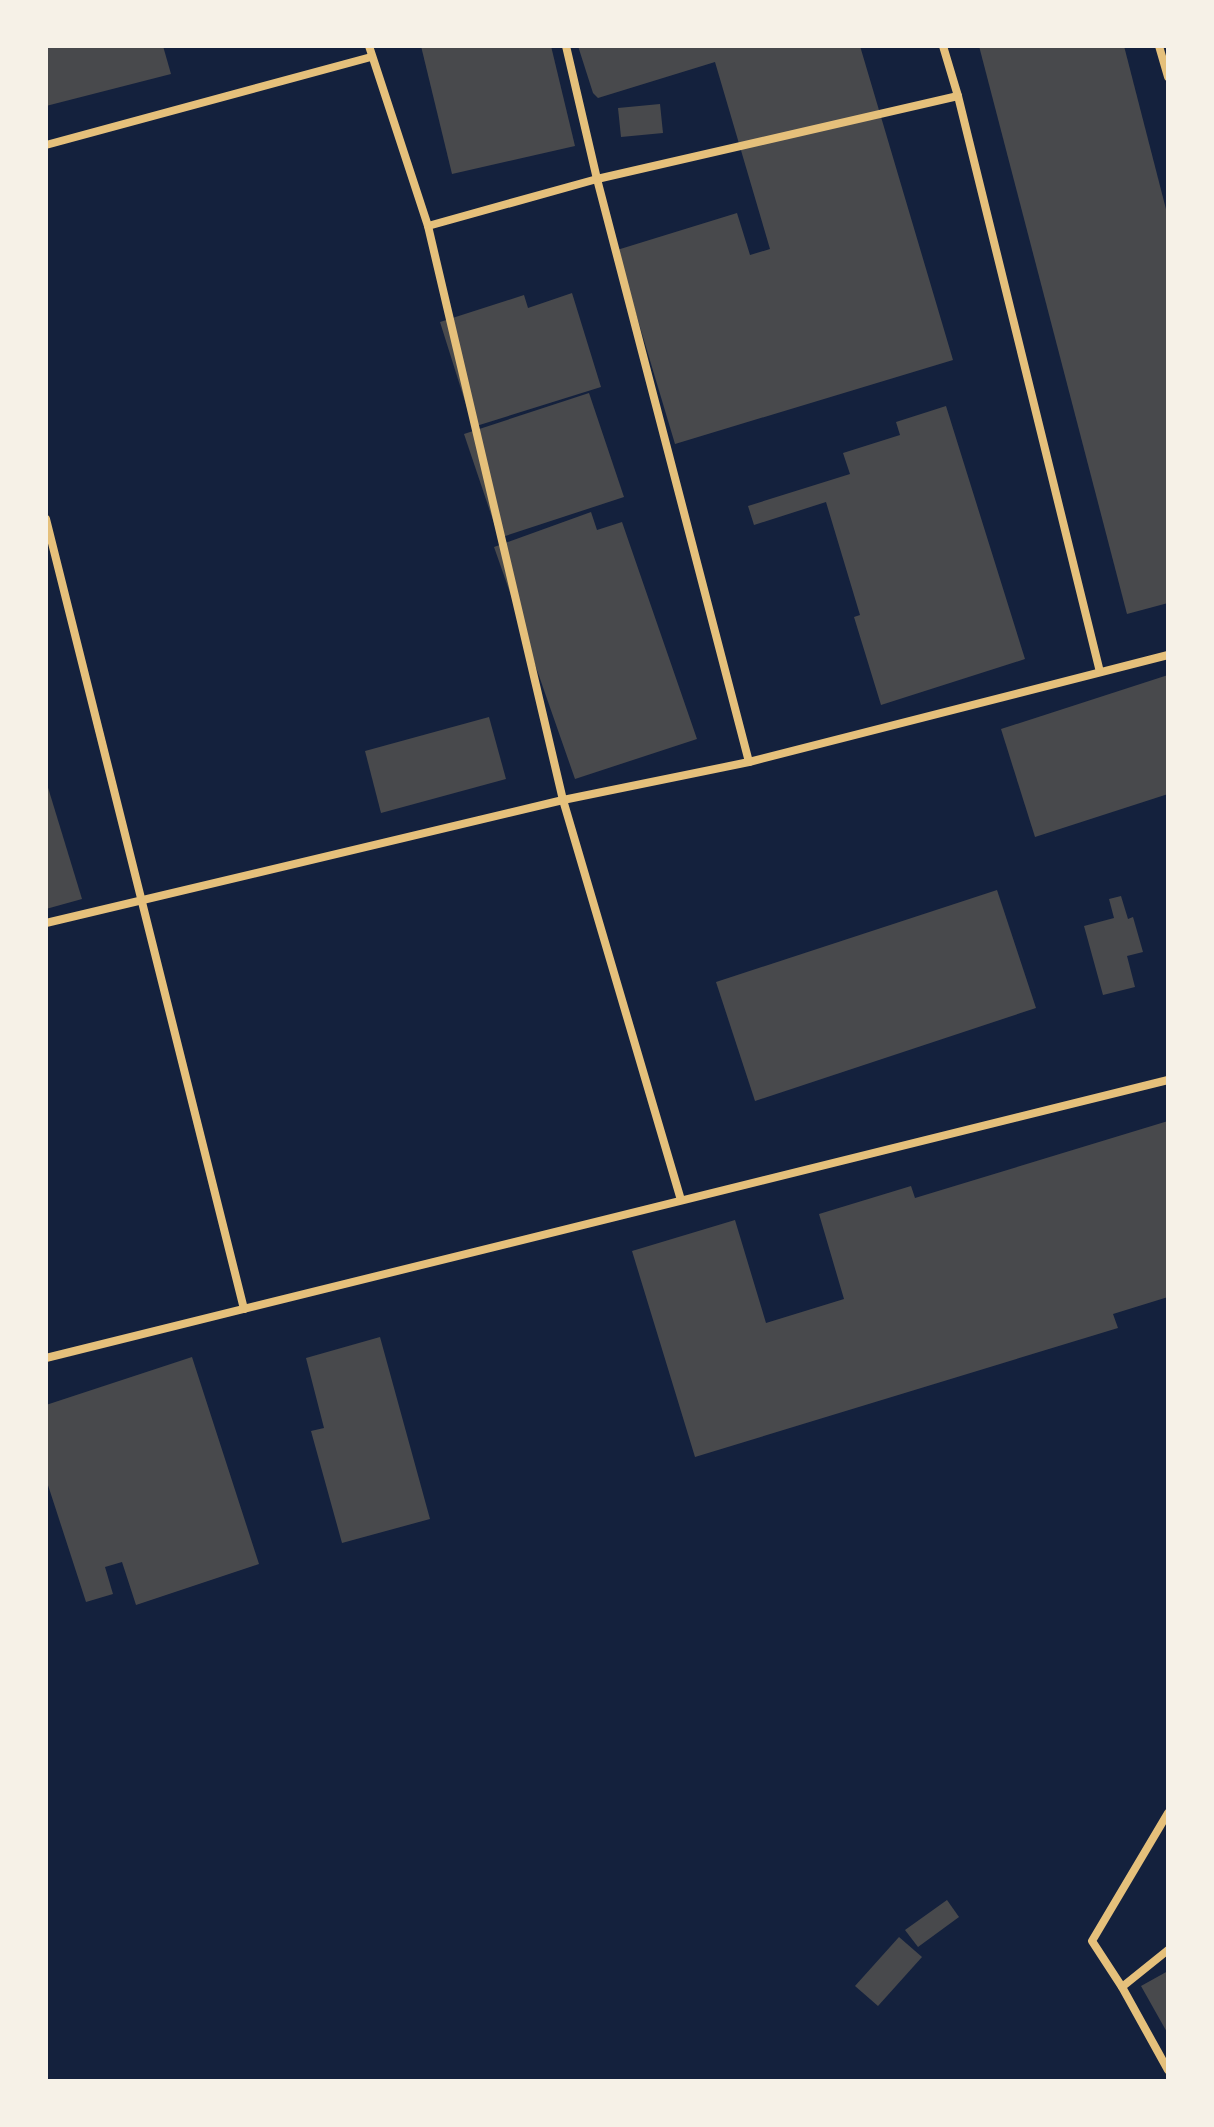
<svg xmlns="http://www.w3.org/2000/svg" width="1214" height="2127" viewBox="0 0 1214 2127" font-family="Cabin,sans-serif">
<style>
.building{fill:#48494c}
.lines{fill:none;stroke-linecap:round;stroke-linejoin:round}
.minor{stroke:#e5c07b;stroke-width:8}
</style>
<rect width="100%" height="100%" fill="#14213d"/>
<g class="building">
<path d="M46 46H163L171 74 46 106Z"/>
<path d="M421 46H551L575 146 452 174Z"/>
<path d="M578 46H860L953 360 675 444 617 250 737 213 750 255 770 249 715 62 598 98 593 93Z"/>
<path d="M979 46H1124L1168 217V603L1127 614Z"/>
<path d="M660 104 663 133 621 137 618 108Z"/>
<path d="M572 293 601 387 473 427 440 322 524 295 528 308Z"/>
<path d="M589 393 624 497 499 538 464 434Z"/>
<path d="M946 406 1025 659 881 705 854 617 860 615 826 502 754 525 748 506 850 474 843 453 900 435 896 422Z"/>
<path d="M591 512 597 530 622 522 697 739 575 779 494 547Z"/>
<path d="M1168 675V794L1035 837 1001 729Z"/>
<path d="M489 717 506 779 381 813 365 751Z"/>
<path d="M46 781 82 899 46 909Z"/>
<path d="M997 890 1036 1008 755 1101 716 982Z"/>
<path d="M1121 896 1128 919 1133 917 1143 952 1127 956 1135 987 1103 995 1084 926 1114 918 1109 899Z"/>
<path d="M1168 1121V1297L1113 1314 1118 1328 695 1457 632 1251 735 1220 766 1323 844 1299 819 1214 911 1186 915 1198Z"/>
<path d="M380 1337 430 1519 342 1543 311 1431 324 1428 306 1358Z"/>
<path d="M192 1357 259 1564 136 1605 122 1562 105 1567 113 1594 86 1602 46 1479V1405Z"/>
<path d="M947 1900 959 1917 918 1947 905 1930Z"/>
<path d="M899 1937 922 1957 878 2006 855 1986Z"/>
<path d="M1168 1971V2034L1141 1986Z"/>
</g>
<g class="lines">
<g class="minor">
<path d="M369 46 428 226 563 800 681 1200"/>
<path d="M566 46 597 179 749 762"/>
<path d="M943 46 958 96 1100 672"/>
<path d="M1159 46 1168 77"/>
<path d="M46 145 371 57"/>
<path d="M428 226 597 179 958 96"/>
<path d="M46 519 244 1309"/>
<path d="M46 923 563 800 749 762 1168 655"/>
<path d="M46 1358 1168 1080"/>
<path d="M1168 1813 1092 1941 1122 1987 1168 2070"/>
<path d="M1122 1987 1168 1950"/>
</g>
</g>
<rect width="1214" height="2127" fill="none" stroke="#f6f1e7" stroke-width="96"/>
</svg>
